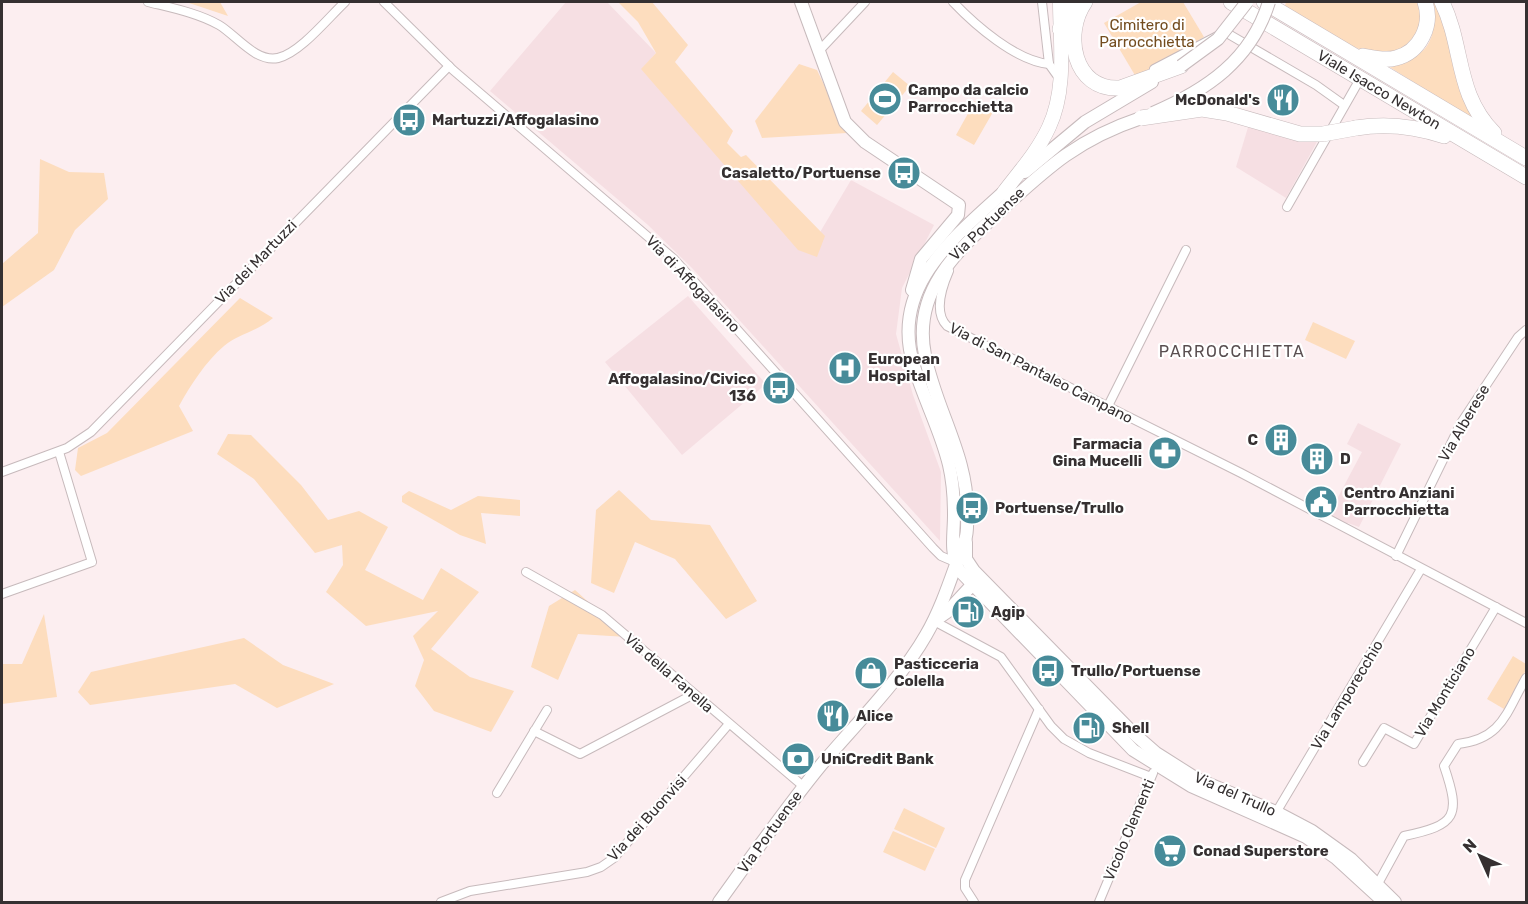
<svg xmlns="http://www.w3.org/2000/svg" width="1528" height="904" viewBox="0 0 1528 904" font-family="Rubik,sans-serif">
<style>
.built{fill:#f6dfe3}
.green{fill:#fdddbe}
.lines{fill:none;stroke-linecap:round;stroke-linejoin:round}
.street-casing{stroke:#c7babc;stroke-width:10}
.secondary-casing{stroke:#c7babc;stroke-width:14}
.primary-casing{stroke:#c7babc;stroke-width:15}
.highway-casing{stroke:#c7babc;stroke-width:16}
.street{stroke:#fff;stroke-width:8}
.secondary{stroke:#fff;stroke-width:12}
.primary{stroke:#fff;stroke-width:14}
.highway{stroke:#fff;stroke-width:15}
.secondary-bridge-casing{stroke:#c7babc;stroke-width:14;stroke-linecap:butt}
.highway-bridge-casing{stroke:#c7babc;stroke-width:16;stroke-linecap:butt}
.secondary-bridge{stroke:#fff;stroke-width:12}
.highway-bridge{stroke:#fff;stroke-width:15}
.labels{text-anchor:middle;stroke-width:4.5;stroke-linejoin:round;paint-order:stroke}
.park-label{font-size:15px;fill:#734c1e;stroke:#fff}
.poi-label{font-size:15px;font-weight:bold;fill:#353031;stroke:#fff;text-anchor:start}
.street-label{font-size:15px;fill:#353031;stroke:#fff}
.neighbourhood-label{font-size:16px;letter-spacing:1.5px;fill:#594e50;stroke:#fff}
</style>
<rect width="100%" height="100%" fill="#fceef0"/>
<g class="built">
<path d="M566 2H607L656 53 642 69 813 244 851 180 934 225 902 288 896 334 913 395 941 472 940 541 692 268 648 225 490 91Z"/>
<path d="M1249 124 1318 140 1286 198 1236 167Z"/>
<path d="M688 296 766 384 682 455 605 362Z"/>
<path d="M1358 423 1401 444 1359 527 1348 523 1346 526 1328 516 1362 452 1347 444Z"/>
</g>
<g class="green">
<path d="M186 2H220L228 16Z"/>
<path d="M618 2H652L688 45 675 62 733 131 727 143 741 157 746 155 825 236 817 257 798 250 641 69 656 53 638 22Z"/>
<path d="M1141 2H1183L1204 37 1136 77 1104 23Z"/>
<path d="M1286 2H1417L1424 22C1422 28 1420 39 1415 43 1381 77 1316 26 1285 6Z"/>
<path d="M1431 2H1437L1444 12 1461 94 1478 123 1388 66C1426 60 1440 39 1431 2Z"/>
<path d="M799 64 817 70 847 133 762 138 755 121Z"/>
<path d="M893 72 910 86 877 125 861 111Z"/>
<path d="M975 101 993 112 974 145 956 135Z"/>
<path d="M40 159 69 172 104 173 108 199 75 230 54 270 2 307V264L38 233Z"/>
<path d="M240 298 273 318C258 331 238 334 224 346 206 361 190 386 179 406L193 431 81 476 75 470 78 448 107 433Z"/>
<path d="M1313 322 1355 341 1346 359 1305 340Z"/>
<path d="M228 434 251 435 301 485 328 520 359 511 388 527 365 570 423 600 441 568 479 592 431 649 470 677 514 691 491 732 434 711 415 686 424 660 413 636 438 611 366 626 326 592 343 565 342 545 315 553 254 479 217 454Z"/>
<path d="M619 490 651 520 710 525 757 601 726 619 675 559 635 542 614 593 591 583 596 510Z"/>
<path d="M409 491 451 510 478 496 520 500V516L481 513 486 544 460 535 402 502V496Z"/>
<path d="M575 590 627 637 578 634 558 680 531 667 549 606Z"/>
<path d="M44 614 57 697 2 704V664H22Z"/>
<path d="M244 638 283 665 334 684 277 708 235 684 90 705 78 692 91 672Z"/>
<path d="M1513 656 1526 664V670L1504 709 1487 699Z"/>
<path d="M904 808 945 828 936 848 894 829Z"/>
<path d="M893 831 935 849 925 871 883 852Z"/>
</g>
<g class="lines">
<g class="street-casing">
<g id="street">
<path d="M148 2C172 8 198 13 219 25 236 35 256 63 278 58 300 53 328 18 345 2"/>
<path d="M384 2 453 70 674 259 933 548 941 556 955 562"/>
<path d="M953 2C975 25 1016 61 1049 64"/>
<path d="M1042 2 1049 64 1059 78"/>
<path d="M818 52 865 2"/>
<path d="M1154 69 1225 32 1316 85 1344 105"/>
<path d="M1287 207 1360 79"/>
<path d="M949 271C942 287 933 312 947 326L1241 473 1526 623"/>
<path d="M1107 408 1186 250"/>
<path d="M2 472 67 448 91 432 449 66"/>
<path d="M1396 556 1461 423 1518 337 1526 330"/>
<path d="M526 572 602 615 803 786"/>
<path d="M2 594 92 562 59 452"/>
<path d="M934 621 1001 657 1051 726 1064 739 1089 753 1151 777"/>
<path d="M534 731 580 754 694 694"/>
<path d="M1363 762 1384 728 1414 744 1496 607"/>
<path d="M497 793 547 710"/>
<path d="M1274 816 1421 569"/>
<path d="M1375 889 1404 836C1457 825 1461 816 1444 766L1458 744C1502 739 1506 713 1526 678"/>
<path d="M441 902 470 891 587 872 601 867 614 858 728 725"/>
<path d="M974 902 965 888V880L1039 709"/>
<path d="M1099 902 1153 773"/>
</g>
</g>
<g class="secondary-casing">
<g id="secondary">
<path d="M801 2 845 122 865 142 959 205 958 215 921 259 912 290"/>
<path d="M1025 172 1085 122 1152 82"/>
<path d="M1010 186C958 235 888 284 914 366 924 400 941 431 949 465 953 482 954 498 954 515 954 534 950 550 958 569L1133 750 1191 786 1306 837 1336 858 1384 902"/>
<path d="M966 542V559L974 571 1132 732 1156 753 1197 779 1276 812 1312 831 1351 859 1395 902"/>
<path d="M934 621 947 612 972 585"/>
<path d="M719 902C752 856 785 809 821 765 855 725 901 679 926 635 943 606 953 571 965 540 968 532 967 523 967 515 969 457 936 411 925 355 912 291 957 251 1000 211 1048 167 1078 139 1141 118"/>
</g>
</g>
<g class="primary-casing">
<path id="primary" d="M1004 192C1020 171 1038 151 1049 127 1067 89 1060 42 1060 2"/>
</g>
<g class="highway-casing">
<g id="highway">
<path d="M1085 2C1063 33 1073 91 1120 88L1181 66"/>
<path id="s1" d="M1231 2 1526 177"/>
<path d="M1264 2 1526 158"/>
<path d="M1442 2C1464 47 1455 94 1494 133"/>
<path d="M1060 29 1071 2"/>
<path d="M1363 56C1373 58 1385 61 1396 58 1420 52 1433 25 1425 2"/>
<path d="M1356 128C1387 123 1414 126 1444 136"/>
</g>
</g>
<use href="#street" class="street"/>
<use href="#secondary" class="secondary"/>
<use href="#primary" class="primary"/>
<use href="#highway" class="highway"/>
<g class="secondary-bridge-casing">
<g id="secondary-bridge">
<path d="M1181 66 1218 39 1247 2"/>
<path d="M1153 113C1207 90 1251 60 1269 2"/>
</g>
</g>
<g class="highway-bridge-casing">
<path id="highway-bridge" d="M1141 118 1202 109 1227 113 1300 134H1323L1356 128"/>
</g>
<use href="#secondary-bridge" class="secondary-bridge"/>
<use href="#highway-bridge" class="highway-bridge"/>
</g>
<defs>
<g id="stadium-disc" transform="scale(1.725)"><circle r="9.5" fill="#478b99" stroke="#fff"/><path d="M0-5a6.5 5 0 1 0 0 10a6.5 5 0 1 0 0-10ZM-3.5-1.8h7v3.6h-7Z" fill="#fff"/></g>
<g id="restaurant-disc" transform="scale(1.725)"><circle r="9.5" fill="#478b99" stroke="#fff"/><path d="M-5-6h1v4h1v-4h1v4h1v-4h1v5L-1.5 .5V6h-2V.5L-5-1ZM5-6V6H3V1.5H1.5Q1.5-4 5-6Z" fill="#fff"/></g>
<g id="bus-disc" transform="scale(1.725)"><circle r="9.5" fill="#478b99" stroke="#fff"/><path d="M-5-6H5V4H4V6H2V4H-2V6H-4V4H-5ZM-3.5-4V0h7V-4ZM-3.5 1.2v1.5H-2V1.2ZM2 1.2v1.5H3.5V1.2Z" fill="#fff"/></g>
<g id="hospital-disc" transform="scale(1.725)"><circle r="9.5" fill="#478b99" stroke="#fff"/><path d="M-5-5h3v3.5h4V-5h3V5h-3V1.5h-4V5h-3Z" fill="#fff"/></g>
<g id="building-disc" transform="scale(1.725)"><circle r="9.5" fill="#478b99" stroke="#fff"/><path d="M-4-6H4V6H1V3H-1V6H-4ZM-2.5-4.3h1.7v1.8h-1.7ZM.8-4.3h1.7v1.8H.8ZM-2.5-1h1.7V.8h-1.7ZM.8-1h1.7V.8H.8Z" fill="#fff"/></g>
<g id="pharmacy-disc" transform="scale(1.725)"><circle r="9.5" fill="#478b99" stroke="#fff"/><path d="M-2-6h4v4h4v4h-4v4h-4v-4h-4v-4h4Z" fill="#fff"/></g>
<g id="civic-disc" transform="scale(1.725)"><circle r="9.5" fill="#478b99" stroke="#fff"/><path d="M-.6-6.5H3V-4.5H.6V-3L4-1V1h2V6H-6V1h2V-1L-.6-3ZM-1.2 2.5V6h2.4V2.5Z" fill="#fff"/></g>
<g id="fuel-disc" transform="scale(1.725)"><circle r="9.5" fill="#478b99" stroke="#fff"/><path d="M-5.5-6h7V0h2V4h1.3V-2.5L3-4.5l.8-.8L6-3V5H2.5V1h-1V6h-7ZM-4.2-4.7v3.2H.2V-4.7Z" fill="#fff"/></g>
<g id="shop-disc" transform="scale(1.725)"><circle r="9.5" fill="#478b99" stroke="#fff"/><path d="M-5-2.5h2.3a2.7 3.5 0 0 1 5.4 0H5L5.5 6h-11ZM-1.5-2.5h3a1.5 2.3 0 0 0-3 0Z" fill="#fff"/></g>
<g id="bank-disc" transform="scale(1.725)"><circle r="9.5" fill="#478b99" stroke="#fff"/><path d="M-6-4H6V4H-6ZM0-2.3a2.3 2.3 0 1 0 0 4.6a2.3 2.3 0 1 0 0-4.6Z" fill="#fff"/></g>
<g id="supermarket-disc" transform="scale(1.725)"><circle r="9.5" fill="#478b99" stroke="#fff"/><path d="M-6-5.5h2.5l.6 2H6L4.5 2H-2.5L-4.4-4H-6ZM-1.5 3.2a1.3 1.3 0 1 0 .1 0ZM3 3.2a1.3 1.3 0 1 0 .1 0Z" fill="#fff"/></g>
</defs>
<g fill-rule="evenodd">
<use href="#stadium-disc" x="885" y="99"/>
<use href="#restaurant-disc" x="1283" y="100"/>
<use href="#bus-disc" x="409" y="120"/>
<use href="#bus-disc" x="904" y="173"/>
<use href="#hospital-disc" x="845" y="368"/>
<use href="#bus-disc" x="779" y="388"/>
<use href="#building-disc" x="1281" y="440"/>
<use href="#pharmacy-disc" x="1165" y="453"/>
<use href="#building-disc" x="1317" y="459"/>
<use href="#civic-disc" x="1321" y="502"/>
<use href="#bus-disc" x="972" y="508"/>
<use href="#fuel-disc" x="968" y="612"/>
<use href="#bus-disc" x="1048" y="671"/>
<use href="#shop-disc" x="871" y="673"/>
<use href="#restaurant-disc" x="833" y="716"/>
<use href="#fuel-disc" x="1089" y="728"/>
<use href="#bank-disc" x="798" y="759"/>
<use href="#supermarket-disc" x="1170" y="851"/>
</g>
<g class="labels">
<g class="park-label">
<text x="1147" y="30">Cimitero di<tspan x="1147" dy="17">Parrocchietta</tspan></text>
</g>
<g class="poi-label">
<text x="908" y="95">Campo da calcio<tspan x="908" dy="17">Parrocchietta</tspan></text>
<text x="1260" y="105" text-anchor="end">McDonald's</text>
<text x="432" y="125">Martuzzi/Affogalasino</text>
<text x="881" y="178" text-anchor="end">Casaletto/Portuense</text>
<text x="868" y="364">European<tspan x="868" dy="17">Hospital</tspan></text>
<text x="756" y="384" text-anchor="end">Affogalasino/Civico<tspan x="756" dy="17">136</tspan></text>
<text x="1258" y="445" text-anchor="end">C</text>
<text x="1142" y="449" text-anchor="end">Farmacia<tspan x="1142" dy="17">Gina Mucelli</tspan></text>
<text x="1340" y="464">D</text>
<text x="1344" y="498">Centro Anziani<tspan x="1344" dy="17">Parrocchietta</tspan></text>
<text x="995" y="513">Portuense/Trullo</text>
<text x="991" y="617">Agip</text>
<text x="894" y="669">Pasticceria<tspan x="894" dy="17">Colella</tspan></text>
<text x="1071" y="676">Trullo/Portuense</text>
<text x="856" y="721">Alice</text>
<text x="1112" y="733">Shell</text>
<text x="821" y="764">UniCredit Bank</text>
<text x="1193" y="856">Conad Superstore</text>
</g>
<g class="street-label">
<text dy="5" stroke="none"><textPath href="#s1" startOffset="172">Viale Isacco Newton</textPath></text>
<text transform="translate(987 224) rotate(-44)" y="5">Via Portuense</text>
<text transform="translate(256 262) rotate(-46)" y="5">Via dei Martuzzi</text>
<text transform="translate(693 284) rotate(46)" y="5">Via di Affogalasino</text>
<text transform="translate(1041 373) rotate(27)" y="5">Via di San Pantaleo Campano</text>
<text transform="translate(1464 423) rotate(-60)" y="5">Via Alberese</text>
<text transform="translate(669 673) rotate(41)" y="5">Via della Fanella</text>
<text transform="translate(1445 692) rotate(-59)" y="5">Via Monticiano</text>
<text transform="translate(1347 695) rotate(-59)" y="5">Via Lamporecchio</text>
<text transform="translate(1235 794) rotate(24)" y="5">Via del Trullo</text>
<text transform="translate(647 818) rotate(-48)" y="5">Via dei Buonvisi</text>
<text transform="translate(1129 830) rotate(-67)" y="5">Vicolo Clementi</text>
<text transform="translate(770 832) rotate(-54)" y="5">Via Portuense</text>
</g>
<g class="neighbourhood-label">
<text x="1232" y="357">PARROCCHIETTA</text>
</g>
</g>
<rect width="1528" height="904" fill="none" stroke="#353031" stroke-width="6"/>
<g transform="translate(1480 856) rotate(315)" stroke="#ffffff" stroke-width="4.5" paint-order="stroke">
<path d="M0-4.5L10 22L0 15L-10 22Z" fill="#353031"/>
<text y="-9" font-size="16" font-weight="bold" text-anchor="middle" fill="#353031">N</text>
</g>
</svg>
